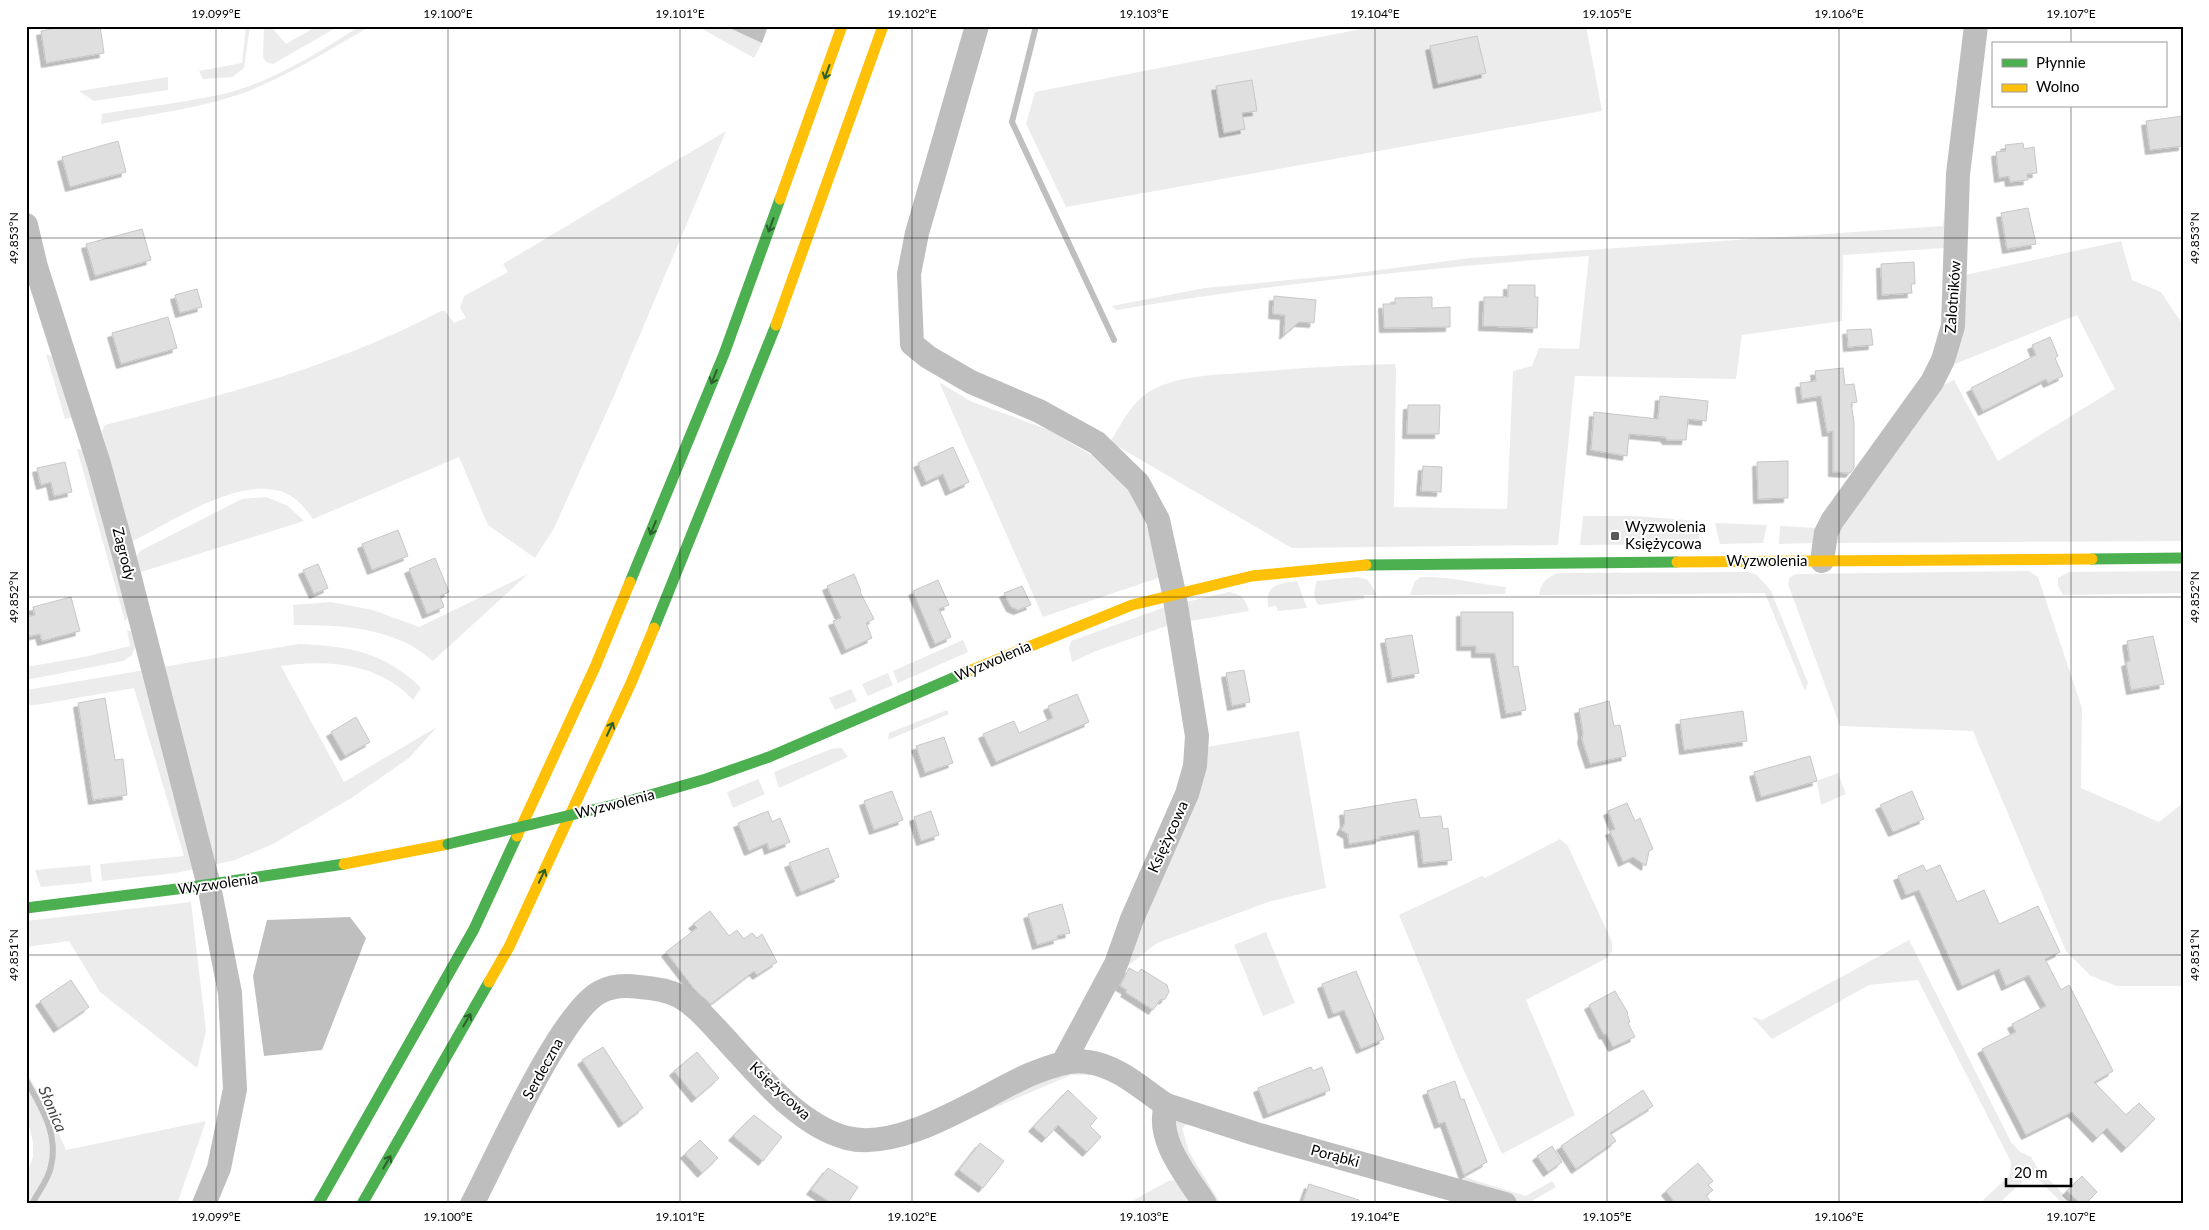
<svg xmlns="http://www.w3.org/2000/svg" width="2209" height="1230" viewBox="0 0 2209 1230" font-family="Lato,sans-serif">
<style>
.green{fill:#ececec}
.water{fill:#bfbfbf}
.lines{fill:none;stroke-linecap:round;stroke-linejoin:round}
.stream{stroke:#bfbfbf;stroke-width:6}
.building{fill:#dfdfdf;stroke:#c7c7c7;filter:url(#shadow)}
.street{stroke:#bebebe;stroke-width:24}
.fast{stroke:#4caf50;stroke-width:11}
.slow{stroke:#ffc107;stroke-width:11}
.fast-bridge{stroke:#4caf50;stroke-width:11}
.oneway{stroke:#2a602c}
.ticks{fill:none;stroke:#000;stroke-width:1;stroke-opacity:0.45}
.poi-dot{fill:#595959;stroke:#fff;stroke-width:2}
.labels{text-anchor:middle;stroke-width:4;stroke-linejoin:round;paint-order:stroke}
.street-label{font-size:15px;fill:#000;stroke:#fff}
.poi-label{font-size:15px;fill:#000;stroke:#fff;text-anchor:start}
.water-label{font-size:16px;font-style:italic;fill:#444;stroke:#fff}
.neatline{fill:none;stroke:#000;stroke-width:2}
.ticks-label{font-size:12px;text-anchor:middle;fill:#000}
</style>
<defs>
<filter id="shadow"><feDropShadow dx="-4.5" dy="4.5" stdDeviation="0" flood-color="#0004"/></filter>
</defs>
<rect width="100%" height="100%" fill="#fff"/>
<g class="green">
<path d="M246 26H250L244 68 232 77 203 79 199 71 242 63Z"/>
<path d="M264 26H273V29L286 44 317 26H339L273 64 266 62 263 57Z"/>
<path d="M360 26H371C330 49 290 75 246 92 200 109 149 114 101 124L102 114C141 107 181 103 219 95 269 84 318 53 360 26Z"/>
<path d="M697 26H725L762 43 754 58Z"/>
<path d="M1377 26H1586L1602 111 1066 207 1026 124 1035 92Z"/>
<path d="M168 77V90L94 101 79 91Z"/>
<path d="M726 131 614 396 554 528 535 558 488 525 459 457 313 519C305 508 297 498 285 493 241 474 170 523 131 542L102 431 105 425C221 396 335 367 441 311H445L454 323 466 318 460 308 464 296 508 272 503 264Z"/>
<path d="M1950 152 1944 248 1843 255 1842 321 1742 335 1736 379 1575 376 1558 545 1292 548 1110 442C1120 427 1129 407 1143 396 1171 374 1220 375 1254 372 1301 368 1347 365 1395 364L1396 369 1394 507 1507 509 1513 371 1532 366 1539 348 1579 349 1589 256C1431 267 1272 284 1116 310L1112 306 1205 288 1342 275 1470 258 1943 226Z"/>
<path d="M2121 241 2132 280 2161 292 2183 325V541L1833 543 1835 531 1937 388 1954 380 1998 461 2115 389 2077 315 1955 364 1965 275Z"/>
<path d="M46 354 53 357 73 417 65 419Z"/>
<path d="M939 382 970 401 1049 430 1093 456 1128 487 1143 514 1161 577 1043 617Z"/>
<path d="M77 449 85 450 128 616 125 621Z"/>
<path d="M266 497 288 506 304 521 141 572 136 558 140 551 242 499Z"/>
<path d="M1583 516H1634L1699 521V540L1695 544 1580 545Z"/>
<path d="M1715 523 1767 525 1763 543 1720 544Z"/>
<path d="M1780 526 1816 528 1815 543 1779 544Z"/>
<path d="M2029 571 2038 577 2082 708 2081 788 2159 822 2183 803V986H2117L2091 976 2066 951 1973 731 1840 726 1788 584 1790 577 1797 574Z"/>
<path d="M2183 571V593L2063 595 2058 586V578L2069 572Z"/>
<path d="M1748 572 1757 575 1771 591 1808 683 1805 691 1765 593 1539 595C1541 582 1546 578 1558 573Z"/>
<path d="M528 574 433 661C424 654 414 646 404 642 369 626 332 625 294 625L293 605 331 602 373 610 419 627Z"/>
<path d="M1358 577 1368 580 1377 595H1364V599L1319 605C1312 599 1314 589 1317 581Z"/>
<path d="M1421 577C1452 576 1476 584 1506 587L1505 594 1410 595 1415 581Z"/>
<path d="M1297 581 1307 608 1278 611 1276 606 1268 607C1265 584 1278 584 1297 581Z"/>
<path d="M1229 592C1242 594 1245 599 1249 611L1185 622 1182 603Z"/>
<path d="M1168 606 1175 623 1096 651 1072 662 1069 648 1071 641Z"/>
<path d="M127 630 133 632 137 643 132 655 123 661 26 680V667L84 657 130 646Z"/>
<path d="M963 640 968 652 898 683 893 671Z"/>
<path d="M299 644C348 646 385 652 421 688L413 700C380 663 327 659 281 666L344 782 437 727 409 758 353 797 273 844 235 860 176 873 102 881 100 864 184 856 134 688 36 705H26V690Z"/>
<path d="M888 673 893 685 868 696 862 684Z"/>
<path d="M851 689 857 701 835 710 829 698Z"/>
<path d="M947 710 949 714 888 740 889 733Z"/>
<path d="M1299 731 1326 888 1271 901 1157 943 1125 968 1207 747Z"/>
<path d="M842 748 848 757 779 788 774 772 831 749Z"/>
<path d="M1838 773 1846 794 1821 805 1817 781Z"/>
<path d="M758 779 765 794 733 808 727 792Z"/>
<path d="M1560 839 1568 846 1612 942V951L1607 958 1526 1000 1575 1115 1502 1154 1456 1053 1399 915 1482 876 1485 878Z"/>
<path d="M90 865 92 882 41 887 35 870Z"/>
<path d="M191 902 206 1031 197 1068 100 992 69 941 26 947V921Z"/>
<path d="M1266 932 1295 1003 1263 1016 1234 945Z"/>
<path d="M1909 940 2011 1142 2019 1151 2031 1157 2037 1167 2073 1204H2063L2032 1173 1998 1204H1979L2010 1175 2011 1162 1918 980 1869 985 1772 1039 1752 1017 1762 1020Z"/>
<path d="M1071 1070 1096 1075H1071L959 1123 991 1102Z"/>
<path d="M26 1072 45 1103 66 1150 206 1121 177 1204H26V1177L33 1157V1142L26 1114Z"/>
<path d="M1180 1119 1188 1123 1182 1128 1189 1152 1221 1204H1211L1186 1167 1174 1123Z"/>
<path d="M1464 1177 1526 1196 1552 1181 1556 1187 1532 1201 1522 1203 1435 1179 1457 1180Z"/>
<path d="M1175 1180 1197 1204H1127L1168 1181Z"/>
</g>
<g class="water">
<path d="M725 26H768L762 43Z"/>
<path d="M350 917 366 938 322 1050 264 1056 253 976 267 920Z"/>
</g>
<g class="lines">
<g class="stream">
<path d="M1036 26 1012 122 1114 340"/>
<path d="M26 1080C41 1107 59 1134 51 1166 49 1179 38 1192 32 1204"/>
</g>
</g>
<g class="building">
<path d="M67 26H100L104 53 46 63 41 31Z"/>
<path d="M1477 36 1486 73 1438 84 1430 46Z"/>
<path d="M1252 80 1257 111 1242 113 1245 129 1224 133 1216 86Z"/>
<path d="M2183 116V146L2150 150 2146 121Z"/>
<path d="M118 141 126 172 70 187 62 157Z"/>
<path d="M2023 143 2024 149 2034 147 2037 173 2027 174 2028 180 2010 182 2009 176 1999 178 1996 152 2006 151 2005 145Z"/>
<path d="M2028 208 2036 244 2007 249 2001 213Z"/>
<path d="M142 229 151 260 95 276 86 244Z"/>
<path d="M1914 262 1915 284H1911L1912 293 1882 295 1881 264Z"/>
<path d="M1508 285H1535V297H1538L1537 328 1483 326 1484 297H1508Z"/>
<path d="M197 289 202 307 180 313 175 295Z"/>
<path d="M1274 296 1316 300 1314 323 1299 322 1284 335 1285 315 1273 314Z"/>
<path d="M1432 297V308L1450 307V327L1384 328 1383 304H1395V298Z"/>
<path d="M168 317 177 348 121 364 112 333Z"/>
<path d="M1871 329 1873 345 1848 347 1847 330Z"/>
<path d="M2050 337 2058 356 2055 358 2063 376 2048 383 2046 379 1983 411 1971 388 2036 355 2032 345Z"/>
<path d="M1843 368 1845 385 1854 384 1857 402 1851 403 1854 422V468L1850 473 1833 472V431L1827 432 1821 396 1802 399 1800 383 1816 381 1815 371Z"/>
<path d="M1660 396 1708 401 1706 421 1688 419 1686 440H1667L1665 437 1629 434 1627 456 1591 450 1594 412 1658 419Z"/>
<path d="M1408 405H1440L1439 434H1407Z"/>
<path d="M953 447 969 482 950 491 943 474 926 482 918 463Z"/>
<path d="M1788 461V498L1758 499 1757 462Z"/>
<path d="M65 462 72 492 54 496 51 482 41 485 37 468Z"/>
<path d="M1423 466 1442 467 1441 492 1421 491Z"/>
<path d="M398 530 408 556 372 570 362 544Z"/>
<path d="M435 558 449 592 440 596 444 607 427 614 409 569Z"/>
<path d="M318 564 328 588 314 594 303 570Z"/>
<path d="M854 574 861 591 860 592 874 619 866 623 872 638 846 650 833 621 841 618 827 586Z"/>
<path d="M938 580 949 605 939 609 951 637 935 644 913 591Z"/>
<path d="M1022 586 1031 605 1018 610 1011 607 1004 593Z"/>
<path d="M71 597 80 631 42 641 40 634 26 637V617L35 615 33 607Z"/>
<path d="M1461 612H1513V667L1518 666 1526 710 1506 714 1495 653H1476V646H1461Z"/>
<path d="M1412 635 1419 673 1392 678 1385 639Z"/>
<path d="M2153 636 2164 684 2131 690 2126 662 2130 661 2127 641Z"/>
<path d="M1244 670 1250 702 1232 706 1226 673Z"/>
<path d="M1077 694 1089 722 996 762 983 734 1014 721 1019 733 1053 718 1048 706Z"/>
<path d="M105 698 115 760 123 759 127 795 93 800 78 703Z"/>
<path d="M1609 701 1614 726 1620 725 1626 756 1590 764 1582 739 1583 733 1579 709Z"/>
<path d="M1743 711 1747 741 1684 750 1680 720Z"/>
<path d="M356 717 370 742 345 756 331 732Z"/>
<path d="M944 737 953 763 925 773 916 746Z"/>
<path d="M1810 756 1817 781 1761 797 1754 772Z"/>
<path d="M892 791 903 820 874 830 864 801Z"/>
<path d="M1912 791 1924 819 1893 832 1880 805Z"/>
<path d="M1416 799 1420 818 1441 816 1443 829 1448 828 1452 860 1423 863 1419 830 1379 837 1380 839 1349 844 1348 834 1341 830 1345 823 1344 811Z"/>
<path d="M1627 803 1635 821 1640 818 1653 849 1649 851 1646 866 1633 857 1623 862 1610 831 1615 829 1608 811Z"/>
<path d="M768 811 772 822 780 818 790 842 769 850 767 843 749 851 738 823Z"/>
<path d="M931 811 939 835 921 841 914 817Z"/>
<path d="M828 848 839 877 801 892 789 863Z"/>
<path d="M1923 865 1926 871 1940 865 1957 902 1984 890 1999 924 2038 906 2060 952 2045 959 2061 990 2069 985 2113 1071 2094 1082 2126 1115 2139 1103 2155 1119 2126 1148 2107 1128 2097 1138 2072 1112 2026 1135 1982 1049 2016 1032 2012 1024 2046 1006 2029 975 2006 986 1999 969 1962 986 1919 890 1906 895 1898 876Z"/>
<path d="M1062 904 1070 933 1057 936 1058 939 1037 945 1028 914Z"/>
<path d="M710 911 729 936 737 930 744 939 752 933 757 938 762 934 777 962 757 975 754 971 711 1004 695 990 666 952 697 928 693 924Z"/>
<path d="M1129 968 1138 973 1141 969 1167 985 1169 992 1165 999 1160 1000 1153 1010 1125 992 1127 990 1120 986Z"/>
<path d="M1356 971 1384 1039 1361 1049 1344 1010 1333 1014 1322 984Z"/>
<path d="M71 980 89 1007 58 1028 40 1001Z"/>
<path d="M1615 991 1628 1013 1627 1014 1630 1022 1628 1023 1635 1037 1613 1047 1606 1034 1604 1035 1589 1005Z"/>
<path d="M603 1047 643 1108 623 1123 582 1060Z"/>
<path d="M697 1052 719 1078 696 1098 674 1071Z"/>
<path d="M1311 1067 1313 1071 1322 1067 1330 1090 1268 1114 1258 1088Z"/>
<path d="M1455 1081 1461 1100 1464 1099 1487 1162 1464 1175 1445 1122 1439 1124 1427 1091Z"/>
<path d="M1068 1090 1097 1118 1090 1126 1101 1137 1087 1152 1058 1125 1046 1138 1033 1127Z"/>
<path d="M1643 1090 1653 1106 1610 1133 1616 1141 1576 1169 1561 1146Z"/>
<path d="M754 1115 782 1137 763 1161 733 1136Z"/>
<path d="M700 1140 718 1158 702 1173 685 1154Z"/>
<path d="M980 1143 1004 1161 983 1188 959 1170Z"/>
<path d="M1552 1146 1562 1162 1548 1172 1537 1156Z"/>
<path d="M1698 1163 1713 1181 1708 1185 1713 1190 1706 1196 1713 1204H1676L1666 1191Z"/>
<path d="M828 1168 858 1187 847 1204H833L811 1190Z"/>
<path d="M2082 1176 2097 1192 2085 1204H2081L2067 1191Z"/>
<path d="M1309 1184 1359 1200 1358 1204H1302Z"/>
</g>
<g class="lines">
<g class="street">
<path d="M977 26 917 233 909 274 912 344 928 357 971 382 1039 411 1097 443 1138 483 1158 520 1174 593 1197 736 1195 766 1187 794 1132 919 1116 964 1063 1063"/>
<path d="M26 225 36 267 99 464 124 555 209 886 230 993 235 1089 219 1168 204 1204"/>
<path d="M1822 561 1826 533 1832 521 1932 382 1943 360 1953 326 1958 174 1976 26"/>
<path d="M1166 1105 1256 1134 1505 1204"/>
<path d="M472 1204C496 1159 560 1013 600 992 613 985 626 985 639 987 653 988 667 990 679 996 695 1005 707 1019 719 1032 754 1069 796 1125 847 1138 902 1152 981 1096 1031 1074 1049 1067 1069 1059 1088 1062 1118 1066 1142 1089 1166 1105 1155 1140 1188 1177 1205 1204"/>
</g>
<g class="fast">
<path d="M2092 559 2183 558"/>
<path d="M1366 565 1677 562"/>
<path d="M630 582 724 354 780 199"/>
<path d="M654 628 776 325"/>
<path d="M626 802 706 779 769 757 969 671"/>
<path d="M26 908 185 888 344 864"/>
<path d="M318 1204 474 929 517 836"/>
<path d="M362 1204 489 982"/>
</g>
<g class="slow">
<path d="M780 199 842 26"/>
<path d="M776 325 883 26"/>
<path d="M1677 562 2092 559"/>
<path d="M969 671 1132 605 1252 576 1366 565"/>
<path d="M517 836 595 667 630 582"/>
<path d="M344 864 448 844"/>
<path d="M489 982 509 947 631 683 654 628"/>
</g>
<path class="fast-bridge" d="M448 844 626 802"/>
</g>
<defs><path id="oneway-shaft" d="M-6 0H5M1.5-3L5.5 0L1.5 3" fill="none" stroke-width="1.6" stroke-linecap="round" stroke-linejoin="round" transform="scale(1.25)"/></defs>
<g class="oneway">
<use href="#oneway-shaft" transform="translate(827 72) rotate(110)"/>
<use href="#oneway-shaft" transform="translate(771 225) rotate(110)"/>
<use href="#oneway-shaft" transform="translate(714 377) rotate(112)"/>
<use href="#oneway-shaft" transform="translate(653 528) rotate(112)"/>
<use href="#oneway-shaft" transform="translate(610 729) rotate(-65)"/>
<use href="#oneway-shaft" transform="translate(542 876) rotate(-65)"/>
<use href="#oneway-shaft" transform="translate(467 1020) rotate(-60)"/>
<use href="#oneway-shaft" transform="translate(387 1162) rotate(-60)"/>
</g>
<path class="ticks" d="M216 26V1204M448 26V1204M680 26V1204M912 26V1204M1144 26V1204M1375 26V1204M1607 26V1204M1839 26V1204M2071 26V44M2071 106V1204M26 238H2183M26 597H2183M26 955H2183"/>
<rect class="poi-dot" x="1610" y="531" width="10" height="10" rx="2.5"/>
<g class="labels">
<g class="street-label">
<text transform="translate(1953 297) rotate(-86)" y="5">Zalotników</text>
<text transform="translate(124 554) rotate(76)" y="5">Zagrody</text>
<text x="1767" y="566">Wyzwolenia</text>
<text transform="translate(993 661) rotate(-23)" y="5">Wyzwolenia</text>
<text transform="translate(615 804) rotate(-14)" y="5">Wyzwolenia</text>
<text transform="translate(1168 837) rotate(-66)" y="5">Księżycowa</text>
<text transform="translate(218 884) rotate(-8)" y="5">Wyzwolenia</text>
<text transform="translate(543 1069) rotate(-61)" y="5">Serdeczna</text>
<text transform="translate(780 1091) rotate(43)" y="5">Księżycowa</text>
<text transform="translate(1335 1156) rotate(15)" y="5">Porąbki</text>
</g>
<g class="poi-label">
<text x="1625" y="532">Wyzwolenia<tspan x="1625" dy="17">Księżycowa</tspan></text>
</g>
<g class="water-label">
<text transform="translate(53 1109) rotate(67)" y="6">Słonica</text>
</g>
</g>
<rect width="2209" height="1230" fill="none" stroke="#ffffff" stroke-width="55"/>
<rect x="1992" y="42" width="175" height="65" fill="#ffffff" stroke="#999999"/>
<rect x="2002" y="59" width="25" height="8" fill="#4caf50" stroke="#999999"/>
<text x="2036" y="68" font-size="15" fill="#000000">Płynnie</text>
<rect x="2002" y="84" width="25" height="8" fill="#ffc107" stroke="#999999"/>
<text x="2036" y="92" font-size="15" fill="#000000">Wolno</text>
<path d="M2006 1178v8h65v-8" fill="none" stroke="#000000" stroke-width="2.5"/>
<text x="2014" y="1178" font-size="15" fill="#000000" stroke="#ffffff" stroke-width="4" paint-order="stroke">20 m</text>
<rect x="28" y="28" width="2154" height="1174" class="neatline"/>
<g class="ticks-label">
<text x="216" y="18">19.099°E</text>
<text x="448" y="18">19.100°E</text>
<text x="680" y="18">19.101°E</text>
<text x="912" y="18">19.102°E</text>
<text x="1144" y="18">19.103°E</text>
<text x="1375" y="18">19.104°E</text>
<text x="1607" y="18">19.105°E</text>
<text x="1839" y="18">19.106°E</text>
<text x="2071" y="18">19.107°E</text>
<text transform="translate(14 238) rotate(-90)" y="4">49.853°N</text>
<text transform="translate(2195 238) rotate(-90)" y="4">49.853°N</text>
<text transform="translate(14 597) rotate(-90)" y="4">49.852°N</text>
<text transform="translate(2195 597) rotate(-90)" y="4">49.852°N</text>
<text transform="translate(14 955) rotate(-90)" y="4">49.851°N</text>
<text transform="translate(2195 955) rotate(-90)" y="4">49.851°N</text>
<text x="216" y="1221">19.099°E</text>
<text x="448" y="1221">19.100°E</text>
<text x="680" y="1221">19.101°E</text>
<text x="912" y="1221">19.102°E</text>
<text x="1144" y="1221">19.103°E</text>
<text x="1375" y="1221">19.104°E</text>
<text x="1607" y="1221">19.105°E</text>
<text x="1839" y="1221">19.106°E</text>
<text x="2071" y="1221">19.107°E</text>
</g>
</svg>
